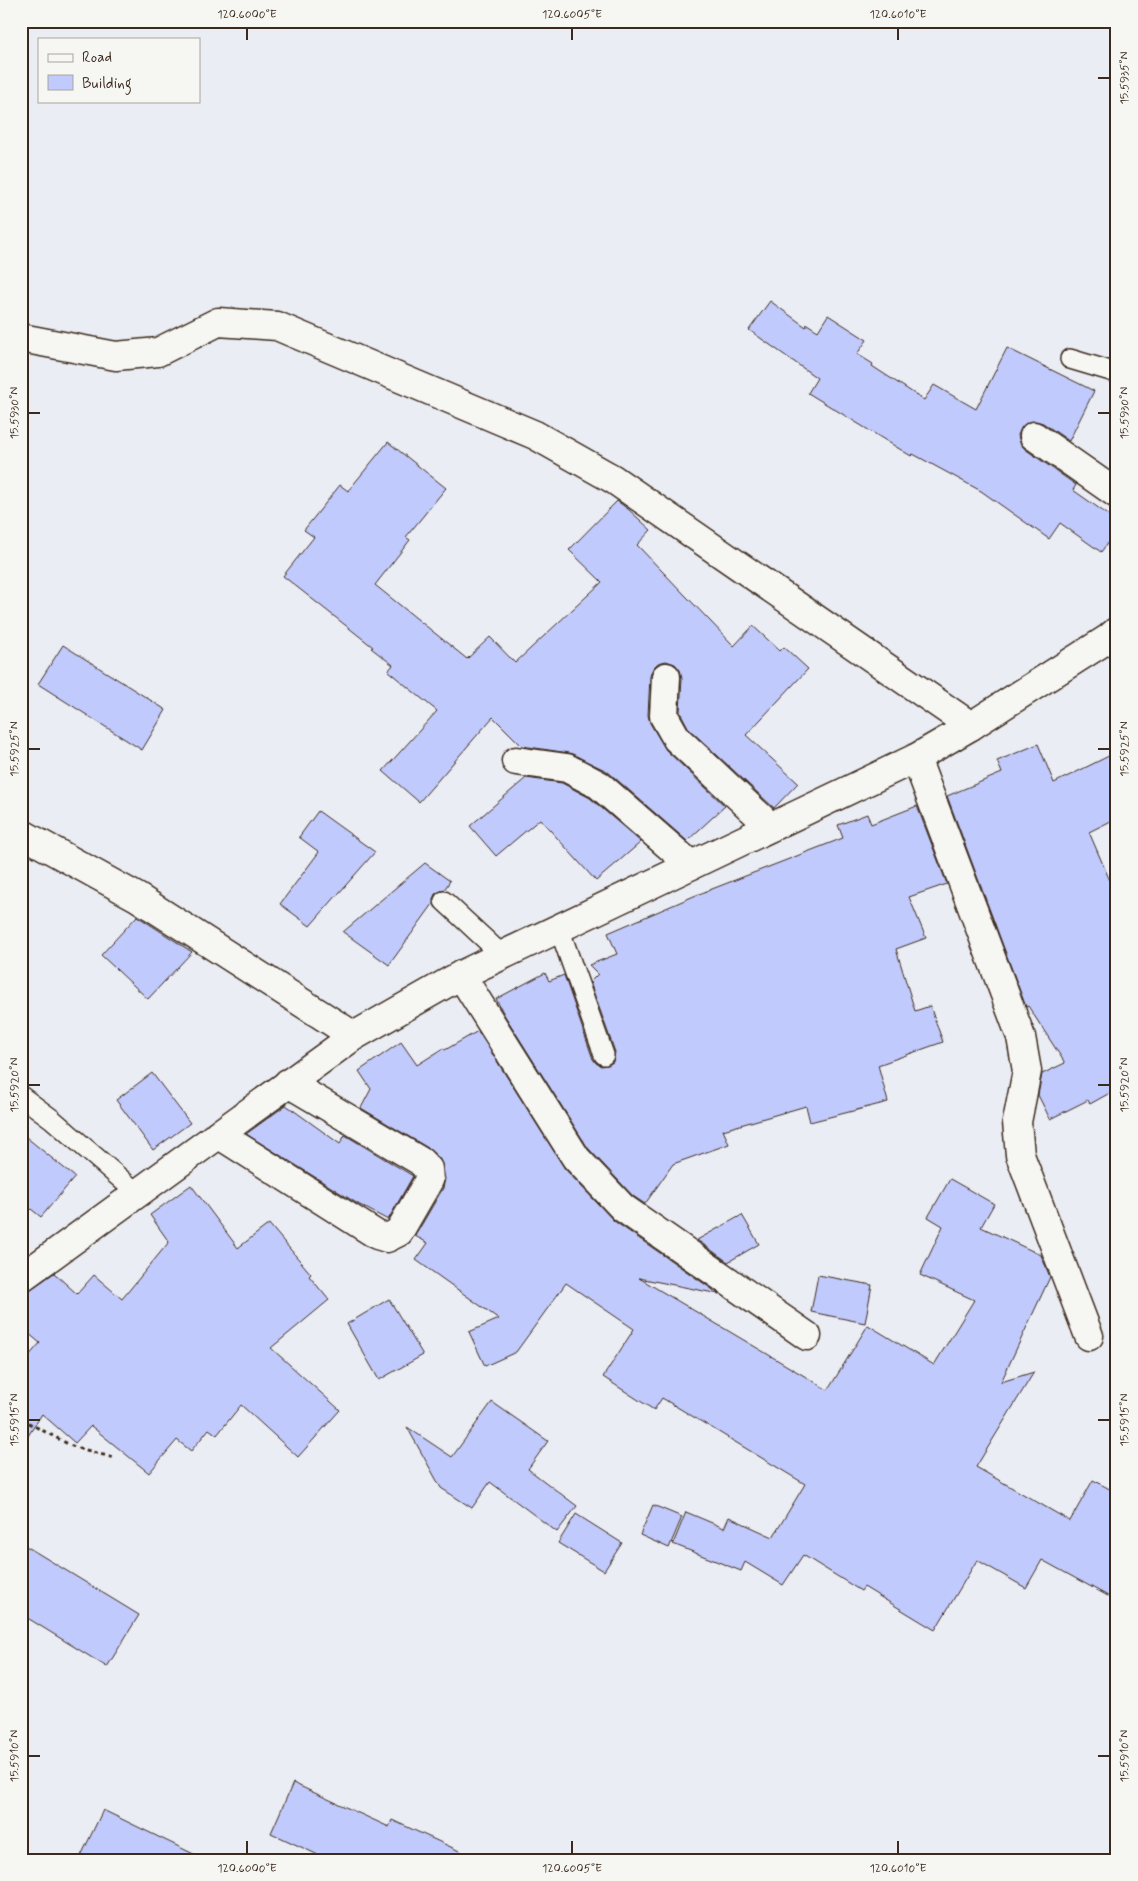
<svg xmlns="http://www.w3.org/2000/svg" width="1138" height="1881" viewBox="0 0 1138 1881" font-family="Mynerve,sans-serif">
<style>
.building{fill:#c1cafc;stroke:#3b2a1e}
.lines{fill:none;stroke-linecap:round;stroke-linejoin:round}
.service-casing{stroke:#3b2a1e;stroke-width:22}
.minor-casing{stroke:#3b2a1e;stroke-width:31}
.tertiary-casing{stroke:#3b2a1e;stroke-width:31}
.path{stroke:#3b2a1e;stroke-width:3;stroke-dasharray:4 4;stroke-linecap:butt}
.service{stroke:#f6f6f2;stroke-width:19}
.minor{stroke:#f6f6f2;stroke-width:28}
.tertiary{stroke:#f6f6f2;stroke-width:28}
.ticks{fill:none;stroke:#3b2a1e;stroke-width:2}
.neatline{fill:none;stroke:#3b2a1e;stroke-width:2}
.ticks-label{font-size:12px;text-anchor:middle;fill:#3b2a1e}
</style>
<rect width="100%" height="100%" fill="#ebedf4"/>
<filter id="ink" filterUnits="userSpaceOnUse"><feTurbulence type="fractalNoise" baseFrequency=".02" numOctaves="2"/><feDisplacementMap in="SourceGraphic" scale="10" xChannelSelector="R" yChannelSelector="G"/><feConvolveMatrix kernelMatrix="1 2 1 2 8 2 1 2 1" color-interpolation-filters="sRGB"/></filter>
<g filter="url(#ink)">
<g class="building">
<path d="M770 301 806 327 807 324 818 331 828 315 867 340 857 354 873 364 872 366 924 400 934 385 976 409 1007 348 1094 391 1069 441 1043 423 1036 421 1028 422 1022 427 1018 435 1020 443 1025 449 1076 485 1073 490 1117 521V530L1101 552 1060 523 1049 539 981 491 913 454 911 456 808 393 817 378 749 330Z"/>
<path d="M388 442 446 488 406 537 410 540 375 585 467 659 490 637 515 663 602 582 569 550 617 501 628 509 651 530 637 545 734 646 753 626 780 651 784 647 808 669 746 735 798 783 774 808 689 729 680 712 682 678 680 670 675 664 666 661 658 663 653 668 650 676 648 715 650 723 666 750 725 806 687 841 607 771 569 753 522 746 493 717 419 802 383 771 437 711 388 671 393 665 371 648 373 647 283 576 314 537 304 530 340 485 348 491Z"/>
<path d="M63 645 166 710 142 750 38 684Z"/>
<path d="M1038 744 1054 783 1117 752V818L1089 832 1117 897V1089L1090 1104 1088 1100 1050 1119 1038 1095 1042 1074 1065 1063 1028 1006 1026 1007 947 796 1002 773 997 761Z"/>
<path d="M526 778 562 783 590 798 641 842 596 881 540 819 496 856 470 826Z"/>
<path d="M917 806 947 884 909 897 926 938 896 949 915 1011 930 1006 943 1042 878 1065 888 1102 810 1122 806 1106 723 1130 729 1144 673 1164 645 1204 633 1196 588 1148 505 1016 496 999 545 973 549 981 564 975 593 1059 596 1063 601 1066 608 1065 613 1062 615 1052 590 982 598 974 589 965 617 954 608 933 694 896 843 838 838 825 867 814 871 824Z"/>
<path d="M318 811 375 852 310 926 280 904 319 852 299 837Z"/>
<path d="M425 863 450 881 444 890 435 894 433 899V904L389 965 343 932Z"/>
<path d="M137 916 192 952 148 999 101 955Z"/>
<path d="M478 1031 565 1169 614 1221 719 1294 639 1278 828 1390 868 1325 934 1365 974 1300 920 1275 943 1226 928 1217 950 1179 994 1204 981 1227 1041 1255 1050 1277 1001 1382 1034 1372 976 1467 1070 1521 1093 1480 1117 1493V1601L1042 1560 1026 1588 977 1560 935 1630 864 1587 861 1591 803 1555 783 1585 745 1562 741 1571 673 1544 686 1512 724 1528 729 1517 773 1537 805 1484 662 1398 654 1410 603 1377 634 1329 566 1283 516 1352 485 1366 469 1332 499 1319 416 1260 428 1243 415 1236 443 1188 445 1179 443 1167 439 1158 428 1148 361 1108 371 1089 359 1071 401 1042 417 1065 444 1048 445 1050Z"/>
<path d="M152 1073 190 1123 153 1150 116 1100Z"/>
<path d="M286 1105 340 1144 345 1135 413 1176 388 1220 358 1204 246 1134Z"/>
<path d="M21 1133 75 1177 41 1217 21 1201Z"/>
<path d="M191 1185 238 1248 269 1224 311 1274 309 1276 329 1300 271 1348 340 1410 298 1457 241 1405 217 1435 209 1429 191 1451 177 1440 149 1473 91 1426 75 1443 42 1414 21 1447V1365L40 1343 21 1327V1299L28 1291 54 1273 77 1294 94 1275 122 1299 169 1242 150 1215Z"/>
<path d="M742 1215 759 1244 728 1262 697 1240Z"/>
<path d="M818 1275 872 1285 865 1323 811 1312Z"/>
<path d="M389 1299 423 1355 379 1380 347 1324Z"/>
<path d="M492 1402 548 1441 528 1469 577 1506 557 1532 490 1482 472 1508 441 1488 407 1427 452 1457Z"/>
<path d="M653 1505 682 1517 669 1548 640 1535Z"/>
<path d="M576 1514 622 1543 604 1571 558 1543Z"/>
<path d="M21 1543 139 1615 107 1667 21 1614Z"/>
<path d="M293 1783 389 1827 392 1820 479 1860H329L271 1833Z"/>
<path d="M103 1810 206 1860H79Z"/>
</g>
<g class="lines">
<g class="service-casing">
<g id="service">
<path d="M1070 359 1117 373"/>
<path d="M444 901 502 955"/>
<path d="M559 928 604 1055"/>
<path d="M21 1096 52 1119 137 1193"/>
</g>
</g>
<g class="minor-casing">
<g id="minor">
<path d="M21 338 116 356 158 352 218 322 277 326 535 435 613 479 971 726"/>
<path d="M1034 436 1117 494"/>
<path d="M666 677 664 716 677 739 771 827"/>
<path d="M916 758 1021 1037 1027 1071 1017 1122 1020 1155 1089 1336"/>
<path d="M516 761 567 768 599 785 691 865"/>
<path d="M21 833 137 897 354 1036"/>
<path d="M461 975 576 1158 623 1208 807 1336"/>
<path d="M218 1134 377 1235 387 1238 399 1232 429 1180 428 1169 420 1161 288 1083"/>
</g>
</g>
<g class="tertiary-casing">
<path id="tertiary" d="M21 1278 354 1036 461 975 916 758 971 726 1109 638 1117 631"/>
</g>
<path class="path" d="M21 1419 72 1446 114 1458"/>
<use href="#service" class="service"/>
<use href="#minor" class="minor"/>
<use href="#tertiary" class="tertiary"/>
</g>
</g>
<path class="ticks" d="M247 28V40M572 28V40M898 28V40M1098 78H1110M28 413H40M1098 413H1110M28 749H40M1098 749H1110M28 1085H40M1098 1085H1110M28 1420H40M1098 1420H1110M28 1756H40M1098 1756H1110M247 1841V1854M572 1841V1854M898 1841V1854"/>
<rect width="1138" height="1881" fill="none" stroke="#f6f6f2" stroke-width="55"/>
<rect x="38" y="38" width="162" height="65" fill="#f6f6f2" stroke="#aba49d"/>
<rect x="48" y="54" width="25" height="8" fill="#f6f6f2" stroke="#aba49d"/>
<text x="82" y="62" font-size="15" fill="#3b2a1e">Road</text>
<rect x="48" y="75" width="25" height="15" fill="#c1cafc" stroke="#aba49d"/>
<text x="82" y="88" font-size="15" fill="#3b2a1e">Building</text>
<rect x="28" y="28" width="1082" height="1826" class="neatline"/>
<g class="ticks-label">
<text x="247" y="18">120.6000°E</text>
<text x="572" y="18">120.6005°E</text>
<text x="898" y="18">120.6010°E</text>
<text transform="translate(1124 78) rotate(-90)" y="4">15.5935°N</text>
<text transform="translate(14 413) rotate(-90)" y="4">15.5930°N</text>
<text transform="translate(1124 413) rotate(-90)" y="4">15.5930°N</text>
<text transform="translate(14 749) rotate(-90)" y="4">15.5925°N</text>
<text transform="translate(1124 749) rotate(-90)" y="4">15.5925°N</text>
<text transform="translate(14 1085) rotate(-90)" y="4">15.5920°N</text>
<text transform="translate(1124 1085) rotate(-90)" y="4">15.5920°N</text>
<text transform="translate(14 1420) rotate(-90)" y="4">15.5915°N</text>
<text transform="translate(1124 1420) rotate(-90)" y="4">15.5915°N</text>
<text transform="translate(14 1756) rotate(-90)" y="4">15.5910°N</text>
<text transform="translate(1124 1756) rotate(-90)" y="4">15.5910°N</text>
<text x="247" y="1872">120.6000°E</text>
<text x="572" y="1872">120.6005°E</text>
<text x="898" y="1872">120.6010°E</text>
</g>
</svg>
